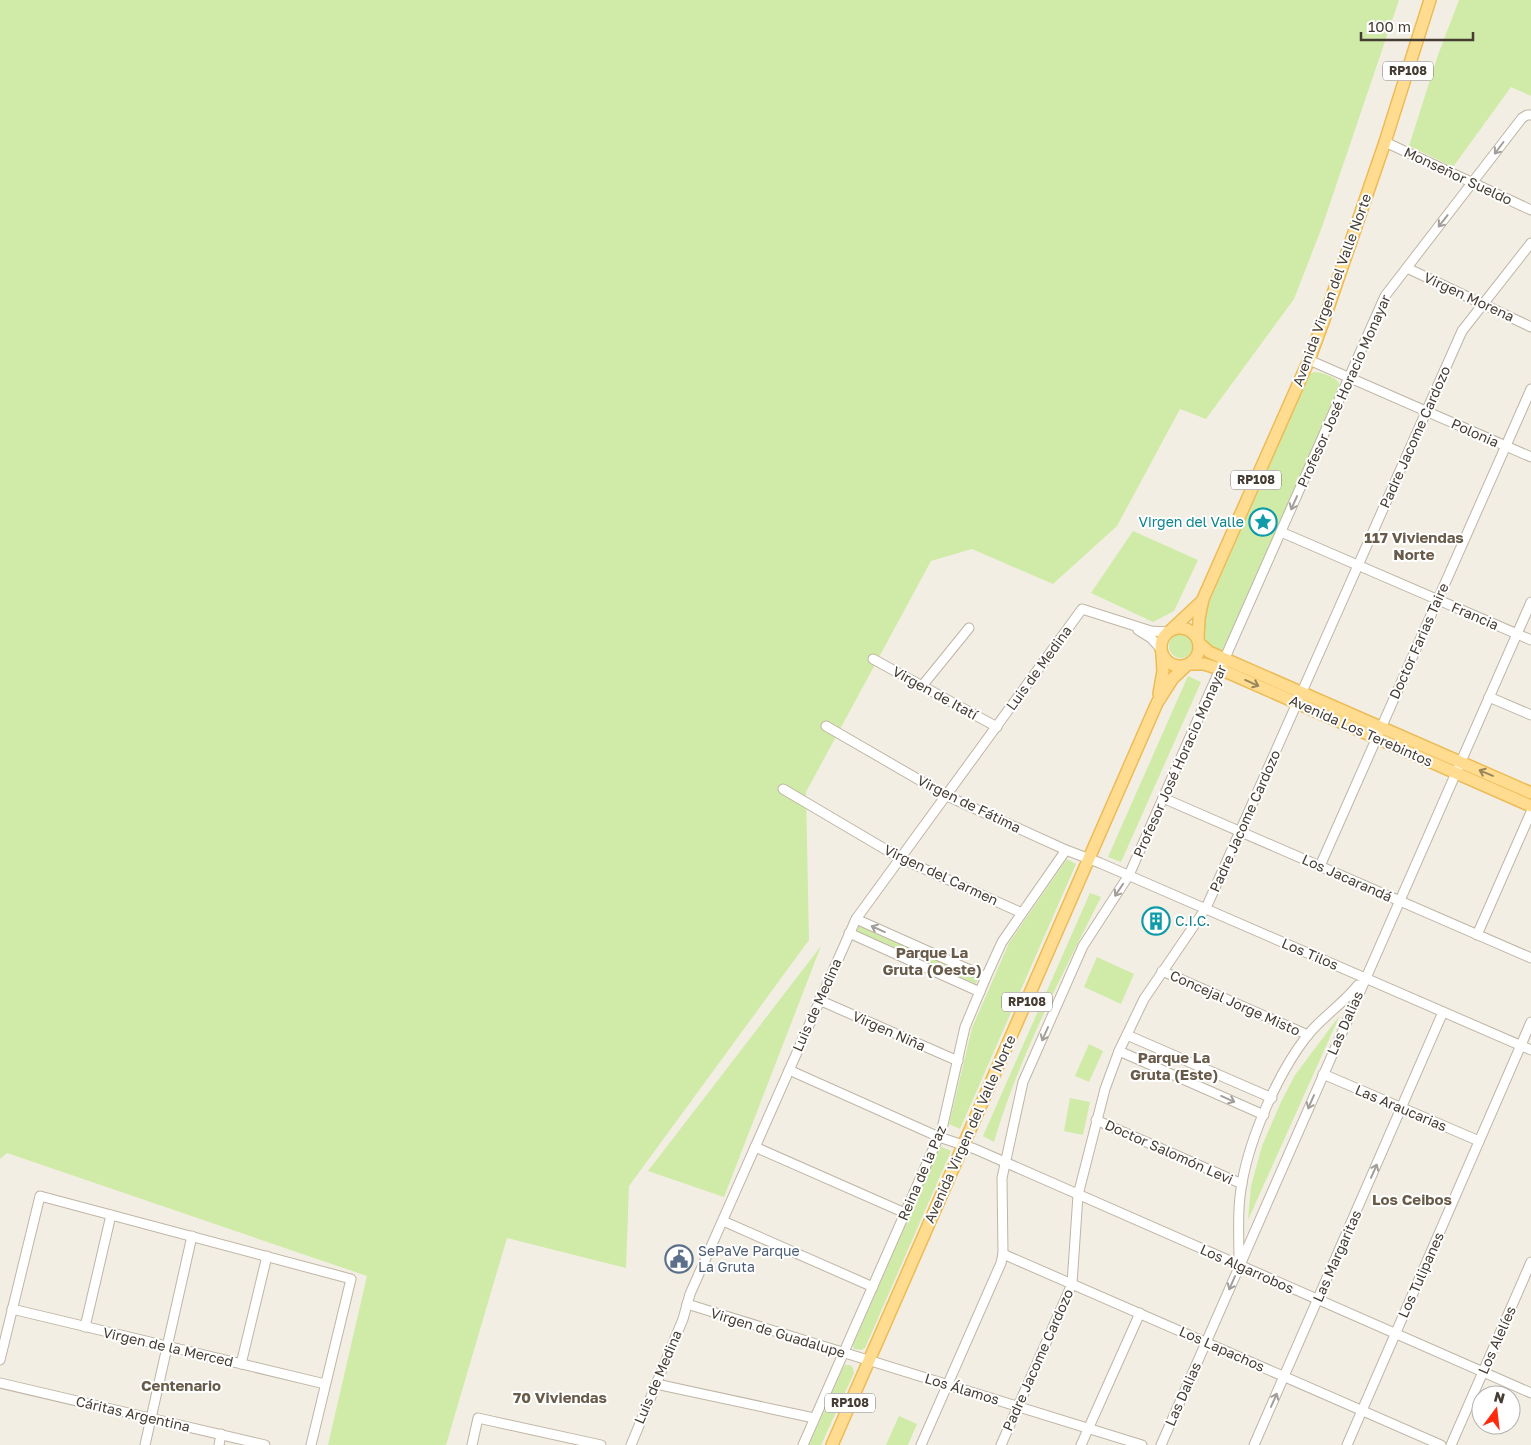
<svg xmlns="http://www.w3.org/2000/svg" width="1531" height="1445" viewBox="0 0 1531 1445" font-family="'Golos Text',sans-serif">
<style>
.green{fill:#cfeba7}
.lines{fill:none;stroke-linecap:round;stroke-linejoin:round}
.minor-casing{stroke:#bfb5a5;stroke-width:11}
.major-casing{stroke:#edbb56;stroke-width:14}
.minor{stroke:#fff;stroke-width:9}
.major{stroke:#ffdc90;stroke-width:11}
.oneway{stroke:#a29e99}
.oneway2{stroke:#99855d}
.labels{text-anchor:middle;stroke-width:4;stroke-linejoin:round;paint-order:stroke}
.shield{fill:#fff;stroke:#7d7770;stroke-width:1}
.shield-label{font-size:12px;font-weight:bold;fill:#453d33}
.street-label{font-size:14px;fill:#453d33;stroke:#fff}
.culture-label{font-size:14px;fill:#0d838f;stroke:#fff;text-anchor:end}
.service-label{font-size:14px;fill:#4e5e75;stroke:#fff;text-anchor:start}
.neighbourhood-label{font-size:15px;font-weight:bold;fill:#695b49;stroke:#fff}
</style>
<rect width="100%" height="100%" fill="#f3eee3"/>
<g class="green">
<path d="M0 0H1399L1322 227 1294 299 1206 419 1180 409 1117 526 1053 584 972 549 931 561 806 792 809 940 629 1186 626 1268 507 1238 446 1445H328L367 1276 7 1153 0 1159Z"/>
<path d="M1459 0H1531V96L1511 87 1453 167 1409 146 1438 55Z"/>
<path d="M1314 372C1322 372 1334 376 1339 383V389L1225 648 1222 651C1202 650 1202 628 1204 614L1310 374Z"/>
<path d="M1133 531 1198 560 1174 611 1153 622 1091 593Z"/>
<circle cx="1181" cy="646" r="12"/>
<path d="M1188 676 1201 682 1121 862 1108 857Z"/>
<path d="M1067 859 1076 864 960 1129 949 1124 972 1028 1009 943Z"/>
<path d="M1090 893 1101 897C1061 977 1019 1057 994 1142L983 1136Z"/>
<path d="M859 926 978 979 976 984 857 931Z"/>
<path d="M821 946 724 1197 648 1171Z"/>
<path d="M1097 957 1134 974 1121 1004 1084 987Z"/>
<path d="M1340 1015 1248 1220 1251 1186 1262 1146 1281 1102 1295 1075Z"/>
<path d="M1089 1044 1103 1051 1089 1082 1075 1076Z"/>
<path d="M1070 1098 1090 1102 1083 1135 1064 1131Z"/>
<path d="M940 1146 951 1151 865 1348 861 1350 854 1349 853 1345Z"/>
<path d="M845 1365H850L853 1368 854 1373 821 1445H809L843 1368Z"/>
<path d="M899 1416 917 1424 908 1445H886Z"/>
</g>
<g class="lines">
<g class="minor-casing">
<g id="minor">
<path d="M1385 142 1531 210"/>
<path d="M1407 268 1531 327"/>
<path d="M1309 360 1531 457"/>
<path d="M1281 532 1531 640"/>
<path d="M1138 630 1151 638 1161 649"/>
<path d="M873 659 997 727"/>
<path d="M922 686 969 628"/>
<path d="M1489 697 1531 715"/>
<path d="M826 726 947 796 1066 850 1100 863 1531 1050"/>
<path d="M783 789 900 858 1022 913"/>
<path d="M1163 798 1531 958"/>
<path d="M1320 866 1531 389"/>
<path d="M856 919 986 977"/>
<path d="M849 933 980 992"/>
<path d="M1477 935 1531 812"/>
<path d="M1162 971 1308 1035"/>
<path d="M819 1000 958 1061"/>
<path d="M1127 1035 1272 1098"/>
<path d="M1119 1051 1264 1115"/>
<path d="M789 1070 939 1137 975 1149 1531 1393"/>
<path d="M1323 1074 1479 1141"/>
<path d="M1096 1120 1242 1184"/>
<path d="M755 1147 905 1213"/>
<path d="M723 1221 873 1287"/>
<path d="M1003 1254 1441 1445"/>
<path d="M1239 1263C1239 1236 1237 1209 1242 1183 1250 1137 1278 1073 1307 1036 1322 1017 1343 1004 1358 985"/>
<path d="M687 1304 1142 1445"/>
<path d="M12 1309 325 1384"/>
<path d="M85 1327 111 1215"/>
<path d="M0 1360 40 1196 351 1279 311 1445"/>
<path d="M241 1364 267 1256"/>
<path d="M0 1383 265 1445"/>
<path d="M656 1384 814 1418"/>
<path d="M145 1445 192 1236"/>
<path d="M219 1445 221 1434"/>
<path d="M472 1445 478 1418 601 1445"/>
<path d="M631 1445 683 1319 690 1294 856 919 1082 609 1151 631 1168 632"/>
<path d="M803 1445 942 1129 965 1027 986 977 1002 942 1066 850"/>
<path d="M921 1445 1001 1263 1003 1254 1002 1178 1023 1082 1083 946 1129 875 1385 296 1522 118 1527 115H1531"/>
<path d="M1001 1445 1072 1284 1078 1195 1105 1089 1119 1051 1144 999 1206 908 1462 331 1531 243"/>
<path d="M1081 1445 1140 1313"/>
<path d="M1161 1445 1531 602"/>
<path d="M1254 1445 1443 1012"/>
<path d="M1347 1445 1531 1022"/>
<path d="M1451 1445 1531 1262"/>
</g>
</g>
<g class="major-casing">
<g id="major">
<circle cx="1180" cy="647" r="19"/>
<path d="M1172 629 1202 601"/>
<path d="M1198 639 1199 618 1203 599 1309 360 1326 314 1385 142 1430 0"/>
<path d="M1199 643 1209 652 1531 793"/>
<path d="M1189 664H1204L1220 669 1531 806"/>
<path d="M1159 694 1163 671 1162 654"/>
<path d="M832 1445 1157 703 1173 678 1187 665"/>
</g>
</g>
<use href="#minor" class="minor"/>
<use href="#major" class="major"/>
</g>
<defs><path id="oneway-shaft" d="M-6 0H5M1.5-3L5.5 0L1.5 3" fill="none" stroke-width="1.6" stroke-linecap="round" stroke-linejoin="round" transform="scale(1.25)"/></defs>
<g class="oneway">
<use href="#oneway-shaft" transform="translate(1499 148) rotate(127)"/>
<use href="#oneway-shaft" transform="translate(1443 221) rotate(128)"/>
<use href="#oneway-shaft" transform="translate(1294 503) rotate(114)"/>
<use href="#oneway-shaft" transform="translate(1119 890) rotate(124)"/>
<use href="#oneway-shaft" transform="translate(878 929) rotate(-156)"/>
<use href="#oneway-shaft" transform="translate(1045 1034) rotate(114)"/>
<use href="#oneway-shaft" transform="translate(1228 1099) rotate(24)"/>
<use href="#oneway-shaft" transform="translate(1311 1102) rotate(114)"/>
<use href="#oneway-shaft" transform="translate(1374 1171) rotate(-66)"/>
<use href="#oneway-shaft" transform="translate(1232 1283) rotate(114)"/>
<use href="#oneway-shaft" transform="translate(1274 1400) rotate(-66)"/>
</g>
<g class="oneway2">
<use href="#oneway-shaft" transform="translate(1252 683) rotate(24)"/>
<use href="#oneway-shaft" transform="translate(1486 773) rotate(-157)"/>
</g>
<defs>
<g id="sight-ring" transform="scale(1.4375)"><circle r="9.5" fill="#fff" stroke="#0f9aa8" stroke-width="1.5"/><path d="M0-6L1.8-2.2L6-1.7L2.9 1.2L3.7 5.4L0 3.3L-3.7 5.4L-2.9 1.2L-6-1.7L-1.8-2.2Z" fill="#0f9aa8"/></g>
<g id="building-ring" transform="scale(1.4375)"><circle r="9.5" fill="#fff" stroke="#0f9aa8" stroke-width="1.5"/><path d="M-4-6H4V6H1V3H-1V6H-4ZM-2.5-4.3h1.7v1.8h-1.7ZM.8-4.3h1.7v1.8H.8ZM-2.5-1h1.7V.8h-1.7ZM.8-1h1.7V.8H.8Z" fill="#0f9aa8"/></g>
<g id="civic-ring" transform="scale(1.4375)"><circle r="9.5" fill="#fff" stroke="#5c6f8a" stroke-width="1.5"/><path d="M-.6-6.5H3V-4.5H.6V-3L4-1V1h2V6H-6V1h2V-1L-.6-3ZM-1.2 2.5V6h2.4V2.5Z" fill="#5c6f8a"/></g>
</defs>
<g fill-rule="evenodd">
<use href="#sight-ring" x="1263" y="522"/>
<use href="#building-ring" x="1156" y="921"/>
<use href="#civic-ring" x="679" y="1259"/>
</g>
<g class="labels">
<g class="shield">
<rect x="1383" y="61.5" width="50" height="19" rx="4"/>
<rect x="1231" y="470.5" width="50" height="19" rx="4"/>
<rect x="1002" y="992.5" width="50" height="19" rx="4"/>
<rect x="825" y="1393.5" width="50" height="19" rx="4"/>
</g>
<g class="shield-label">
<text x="1408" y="75">RP108</text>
<text x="1256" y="484">RP108</text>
<text x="1027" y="1006">RP108</text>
<text x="850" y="1407">RP108</text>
</g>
<g class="street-label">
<text transform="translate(1458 176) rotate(25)" y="5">Monseñor Sueldo</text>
<text transform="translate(1332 290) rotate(-70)" y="5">Avenida Virgen del Valle Norte</text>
<text transform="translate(1469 297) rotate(25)" y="5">Virgen Morena</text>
<text transform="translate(1344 391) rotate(-66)" y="5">Profesor José Horacio Monayar</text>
<text transform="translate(1475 433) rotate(24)" y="5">Polonia</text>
<text transform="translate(1415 437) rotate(-66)" y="5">Padre Jacome Cardozo</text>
<text transform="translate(1475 616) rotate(23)" y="5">Francia</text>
<text transform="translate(1419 641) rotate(-66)" y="5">Doctor Farias Taire</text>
<text transform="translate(1039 668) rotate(-54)" y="5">Luis de Medina</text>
<text transform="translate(935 693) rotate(29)" y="5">Virgen de Itatí</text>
<text transform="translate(1361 731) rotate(24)" y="5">Avenida Los Terebintos</text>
<text transform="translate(1180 761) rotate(-66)" y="5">Profesor José Horacio Monayar</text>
<text transform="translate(969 804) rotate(26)" y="5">Virgen de Fátima</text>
<text transform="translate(1245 821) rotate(-66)" y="5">Padre Jacome Cardozo</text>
<text transform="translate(941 875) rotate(25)" y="5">Virgen del Carmen</text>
<text transform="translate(1347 878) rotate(24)" y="5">Los Jacarandá</text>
<text transform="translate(1310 954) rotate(23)" y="5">Los Tilos</text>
<text transform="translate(1235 1003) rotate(24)" y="5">Concejal Jorge Misto</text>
<text transform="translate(817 1005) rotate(-66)" y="5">Luis de Medina</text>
<text transform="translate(1345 1023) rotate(-66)" y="5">Las Dalias</text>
<text transform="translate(889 1031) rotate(24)" y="5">Virgen Niña</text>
<text transform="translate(1401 1108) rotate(23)" y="5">Las Araucarias</text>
<text transform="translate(970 1129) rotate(-66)" y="5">Avenida Virgen del Valle Norte</text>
<text transform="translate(1169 1152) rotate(24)" y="5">Doctor Salomón Levi</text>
<text transform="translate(922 1173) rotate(-67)" y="5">Reina de la Paz</text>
<text transform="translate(1337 1256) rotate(-66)" y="5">Las Margaritas</text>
<text transform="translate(1247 1269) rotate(24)" y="5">Los Algarrobos</text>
<text transform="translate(1421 1275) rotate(-66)" y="5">Los Tulipanes</text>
<text transform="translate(778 1333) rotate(17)" y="5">Virgen de Guadalupe</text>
<text transform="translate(1497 1340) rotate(-66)" y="5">Los Alelíes</text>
<text transform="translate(168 1347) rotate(13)" y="5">Virgen de la Merced</text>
<text transform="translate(1222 1349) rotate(24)" y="5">Los Lapachos</text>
<text transform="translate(1038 1360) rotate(-66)" y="5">Padre Jacome Cardozo</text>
<text transform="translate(658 1377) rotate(-67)" y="5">Luis de Medina</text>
<text transform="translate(962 1389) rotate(17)" y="5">Los Álamos</text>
<text transform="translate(1183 1394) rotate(-66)" y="5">Las Dalias</text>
<text transform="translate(133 1414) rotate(13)" y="5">Cáritas Argentina</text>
</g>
<g class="culture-label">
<text x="1244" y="527">Virgen del Valle</text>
<text x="1175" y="926" text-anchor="start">C.I.C.</text>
</g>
<g class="service-label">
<text x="698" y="1256">SePaVe Parque<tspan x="698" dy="16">La Gruta</tspan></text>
</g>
<g class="neighbourhood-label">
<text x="1414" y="543">117 Viviendas<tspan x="1414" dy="17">Norte</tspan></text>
<text x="932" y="958">Parque La<tspan x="932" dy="17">Gruta (Oeste)</tspan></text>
<text x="1174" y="1063">Parque La<tspan x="1174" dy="17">Gruta (Este)</tspan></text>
<text x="1412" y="1205">Los Ceibos</text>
<text x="181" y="1391">Centenario</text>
<text x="560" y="1403">70 Viviendas</text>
</g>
</g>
<g transform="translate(1496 1410) rotate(15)"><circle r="24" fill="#ffffff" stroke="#b5b1ad"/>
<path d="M0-4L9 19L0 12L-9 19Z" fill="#ff2a0e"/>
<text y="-8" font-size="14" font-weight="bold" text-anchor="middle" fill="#453d33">N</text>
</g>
<path d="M1361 32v8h112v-8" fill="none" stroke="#453d33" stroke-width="2.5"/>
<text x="1368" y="32" font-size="15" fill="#453d33" stroke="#ffffff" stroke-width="4" paint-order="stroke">100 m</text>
</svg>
